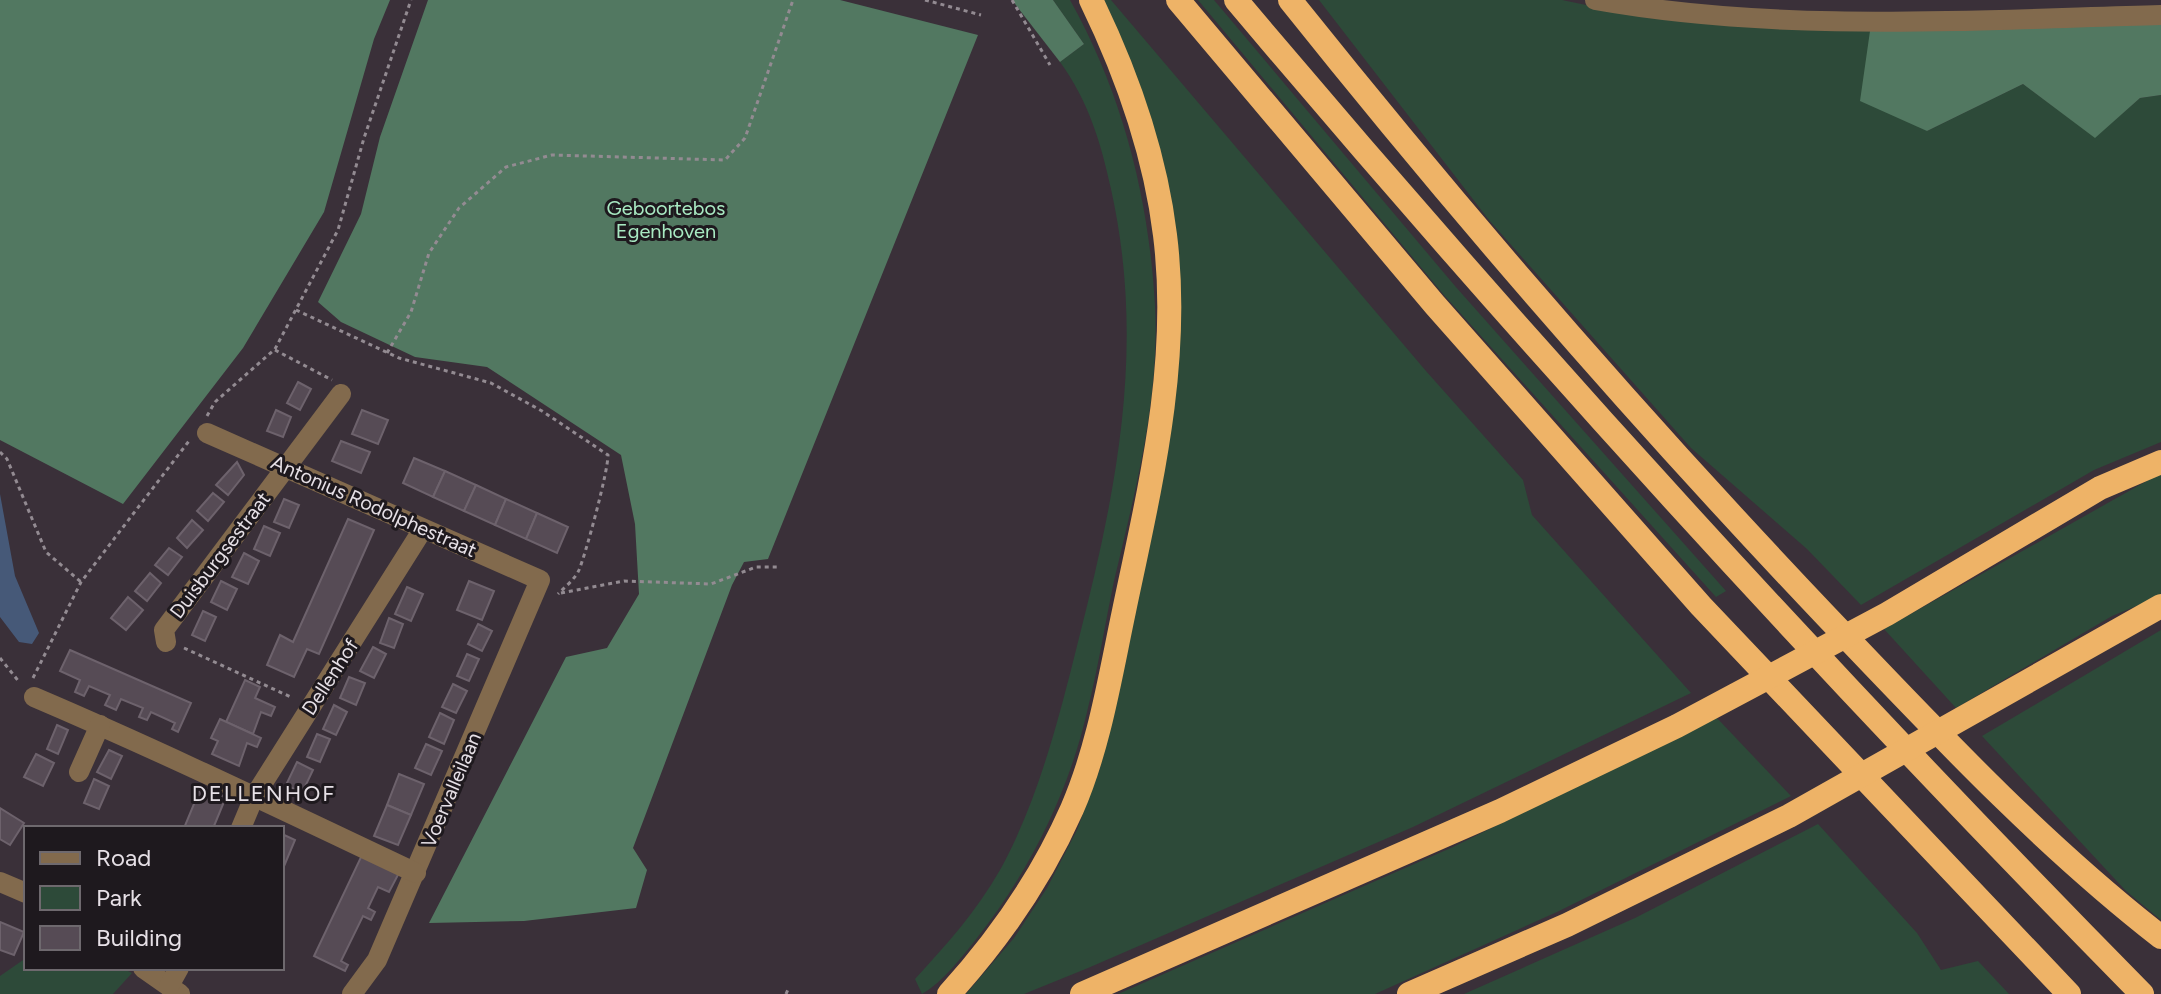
<svg xmlns="http://www.w3.org/2000/svg" width="2161" height="994" viewBox="0 0 2161 994" font-family="Figtree,sans-serif">
<style>
.green{fill:#2d4a39}
.forest{fill:#527861}
.water{fill:#465978}
.building{fill:#564b55;stroke:#6d626c;stroke-width:2}
.lines{fill:none;stroke-linecap:round;stroke-linejoin:round}
.path{stroke:#938b92;stroke-width:3;stroke-dasharray:4 4;stroke-linecap:butt}
.minor{stroke:#826a4d;stroke-width:20}
.highway{stroke:#eeb367;stroke-width:24}
.labels{text-anchor:middle;stroke-width:6;stroke-linejoin:round;paint-order:stroke}
.park-label{font-size:20px;fill:#a8e9c2;stroke:#1e191e}
.street-label{font-size:20px;fill:#e6e0e6;stroke:#1e191e}
.neighbourhood-label{font-size:22px;letter-spacing:2px;fill:#e6e0e6;stroke:#1e191e}
</style>
<rect width="100%" height="100%" fill="#3a3039"/>
<g class="green">
<path d="M1053 0H1070C1123 95 1149 198 1155 306 1160 399 1135 492 1114 581 1105 624 1098 669 1087 712 1068 794 1029 872 977 938 961 958 943 982 922 994L915 979C947 944 976 912 1000 870 1038 801 1059 718 1078 642 1117 489 1146 347 1111 189 1101 143 1088 100 1060 62L1084 44Z"/>
<path d="M1104 0H1111L1426 371 1523 480 1532 515 1691 693 1413 827 1088 968 1024 994H966L1014 938 1047 888 1077 830 1100 768 1122 678 1178 365 1127 55Z"/>
<path d="M1198 0H1214L1455 286 1726 591 1716 597 1444 295Z"/>
<path d="M1319 0H1562L1649 18 1870 31 1927 131 2023 84 2095 137 2140 98 2161 95V442L2094 470 1861 605 1807 549 1691 448 1489 220Z"/>
<path d="M2161 473V596L2112 616 1956 708 1884 629Z"/>
<path d="M2161 630V920L2126 891 1982 736Z"/>
<path d="M1716 717 1791 796 1557 912 1375 994H1118L1453 847Z"/>
<path d="M1818 824 1917 933 1941 970 1978 961 2009 994H1464L1635 918Z"/>
<path d="M26 958V968H122L132 973 113 994H0V976Z"/>
</g>
<g class="forest">
<path d="M0 0H390L374 39 324 212 243 348 123 504 0 440Z"/>
<path d="M428 0H840L978 35 768 559 744 562 732 585 633 848 647 870 636 908 524 921 429 923 566 657 607 648 639 594 635 524 621 455 487 367 415 357 341 322 318 302 361 214 380 137Z"/>
<path d="M1012 0H1053L1084 44 1060 62Z"/>
<path d="M2161 22V95L2140 98 2095 138 2023 84 1927 131 1860 101 1870 31Z"/>
</g>
<path class="water" d="M0 494 15 576 39 633 32 644 19 642 0 617Z"/>
<g class="building">
<path d="M298 382 311 389 300 410 287 403Z"/>
<path d="M276 410 291 417 283 437 267 431Z"/>
<path d="M362 410 388 420 378 444 352 434Z"/>
<path d="M341 441 370 452 361 473 332 461Z"/>
<path d="M414 458 445 471 433 497 403 483Z"/>
<path d="M237 462 244 475 228 495 216 485Z"/>
<path d="M445 471 476 485 464 511 433 497Z"/>
<path d="M476 485 506 499 495 525 464 511Z"/>
<path d="M213 493 224 502 208 521 197 511Z"/>
<path d="M284 499 299 505 289 528 274 522Z"/>
<path d="M506 499 537 513 526 539 495 525Z"/>
<path d="M537 513 568 527 557 553 526 539Z"/>
<path d="M348 519 374 530 319 654 307 649 294 677 267 665 280 635 293 642Z"/>
<path d="M192 520 203 530 187 548 177 538Z"/>
<path d="M264 526 280 533 270 556 254 549Z"/>
<path d="M169 548 182 557 168 575 155 565Z"/>
<path d="M244 553 259 561 248 584 232 577Z"/>
<path d="M150 573 161 583 147 601 135 591Z"/>
<path d="M221 581 237 589 227 610 211 602Z"/>
<path d="M469 581 494 591 482 620 457 610Z"/>
<path d="M407 587 423 594 411 621 395 614Z"/>
<path d="M128 597 143 610 126 630 111 618Z"/>
<path d="M203 611 216 617 205 641 192 635Z"/>
<path d="M389 618 403 624 394 648 380 643Z"/>
<path d="M478 624 492 631 482 651 468 644Z"/>
<path d="M373 647 386 654 374 678 360 671Z"/>
<path d="M70 650 191 703 178 732 172 729 175 723 151 712 147 720 139 717 143 708 121 699 116 710 105 705 110 695 89 686 84 696 75 692 80 680 60 671Z"/>
<path d="M467 654 479 659 469 681 457 676Z"/>
<path d="M349 677 365 683 356 705 340 698Z"/>
<path d="M245 680 260 687 255 698 275 707 271 716 261 712 253 734 226 722Z"/>
<path d="M453 684 467 691 456 713 442 707Z"/>
<path d="M334 705 347 712 336 735 323 729Z"/>
<path d="M440 713 454 720 444 744 429 737Z"/>
<path d="M220 719 261 738 257 747 247 743 239 766 212 754 218 741 211 738Z"/>
<path d="M57 725 68 730 58 754 47 749Z"/>
<path d="M317 734 330 739 320 762 307 757Z"/>
<path d="M426 744 442 751 431 775 415 768Z"/>
<path d="M109 750 122 756 111 779 97 772Z"/>
<path d="M36 754 54 763 43 786 24 777Z"/>
<path d="M297 762 313 770 302 793 286 785Z"/>
<path d="M399 774 424 784 411 815 387 805Z"/>
<path d="M94 779 109 786 99 809 84 803Z"/>
<path d="M201 787 226 797 214 826 220 828H184Z"/>
<path d="M387 805 411 815 398 845 374 836Z"/>
<path d="M0 808 24 823 10 845 0 839Z"/>
<path d="M282 834 295 840 282 871Z"/>
<path d="M362 855 399 873 389 892 378 887 368 908 375 912 371 920 363 916 341 961 348 965 345 971 314 956Z"/>
<path d="M0 922 24 932 14 955 0 950Z"/>
</g>
<g class="lines">
<g class="path">
<path d="M925 0 981 15"/>
<path d="M1012 0 1050 65"/>
<path d="M296 310 399 358 491 383 542 411 608 455C608 472 586 553 579 570 575 579 565 587 558 594"/>
<path d="M275 350 332 380"/>
<path d="M387 353 411 312 429 253 459 208 506 167 552 155 725 160 745 138 793 0"/>
<path d="M207 416 215 402 275 349 338 230 364 138 411 0"/>
<path d="M0 452 7 459 46 552 81 582"/>
<path d="M561 593 624 581 711 584 756 567H778"/>
<path d="M184 648 293 698"/>
<path d="M0 658 20 683"/>
<path d="M33 678 81 582 189 441"/>
<path d="M786 994 789 987"/>
</g>
<g class="minor">
<path d="M1595 0C1780 33 1973 20 2161 15"/>
<path d="M207 433 540 580 377 960 352 994"/>
<path d="M166 642 164 630 341 394"/>
<path d="M34 697C163 752 289 813 416 873"/>
<path d="M79 772 100 725"/>
<path d="M241 828 254 797 423 529"/>
<path d="M0 882 26 893"/>
<path d="M143 968 180 994"/>
<path d="M169 986 179 968"/>
</g>
<g class="highway">
<path d="M1178 0 1435 305 1701 606 2069 994"/>
<path d="M1236 0C1525 343 1827 674 2142 994"/>
<path d="M1290 0C1460 213 1639 419 1827 617 1934 729 2038 841 2161 937"/>
<path d="M949 994C1000 938 1041 879 1072 809 1099 747 1110 677 1124 611 1150 487 1181 362 1165 235 1155 153 1127 74 1091 0"/>
<path d="M1082 994 1500 811 1677 726 1887 614 2100 488 2161 462"/>
<path d="M1409 994 1567 925 1789 816 2161 606"/>
</g>
</g>
<g class="labels">
<g class="park-label">
<text x="666" y="215">Geboortebos<tspan x="666" dy="23">Egenhoven</tspan></text>
</g>
<g class="street-label">
<text transform="translate(374 506) rotate(24)" y="7">Antonius Rodolphestraat</text>
<text transform="translate(220 555) rotate(-53)" y="7">Duisburgsestraat</text>
<text transform="translate(330 677) rotate(-57)" y="7">Dellenhof</text>
<text transform="translate(451 790) rotate(-67)" y="7">Voervalleilaan</text>
</g>
<g class="neighbourhood-label">
<text x="264" y="801">DELLENHOF</text>
</g>
</g>
<rect x="24" y="826" width="260" height="144" fill="#1e191e" stroke="#6e696e" stroke-width="2"/>
<rect x="40" y="852" width="40" height="12" fill="#826a4d" stroke="#6e696e" stroke-width="2"/>
<text x="96" y="866" font-size="24" fill="#e6e0e6">Road</text>
<rect x="40" y="886" width="40" height="24" fill="#2d4a39" stroke="#6e696e" stroke-width="2"/>
<text x="96" y="906" font-size="24" fill="#e6e0e6">Park</text>
<rect x="40" y="926" width="40" height="24" fill="#564b55" stroke="#6e696e" stroke-width="2"/>
<text x="96" y="946" font-size="24" fill="#e6e0e6">Building</text>
</svg>
